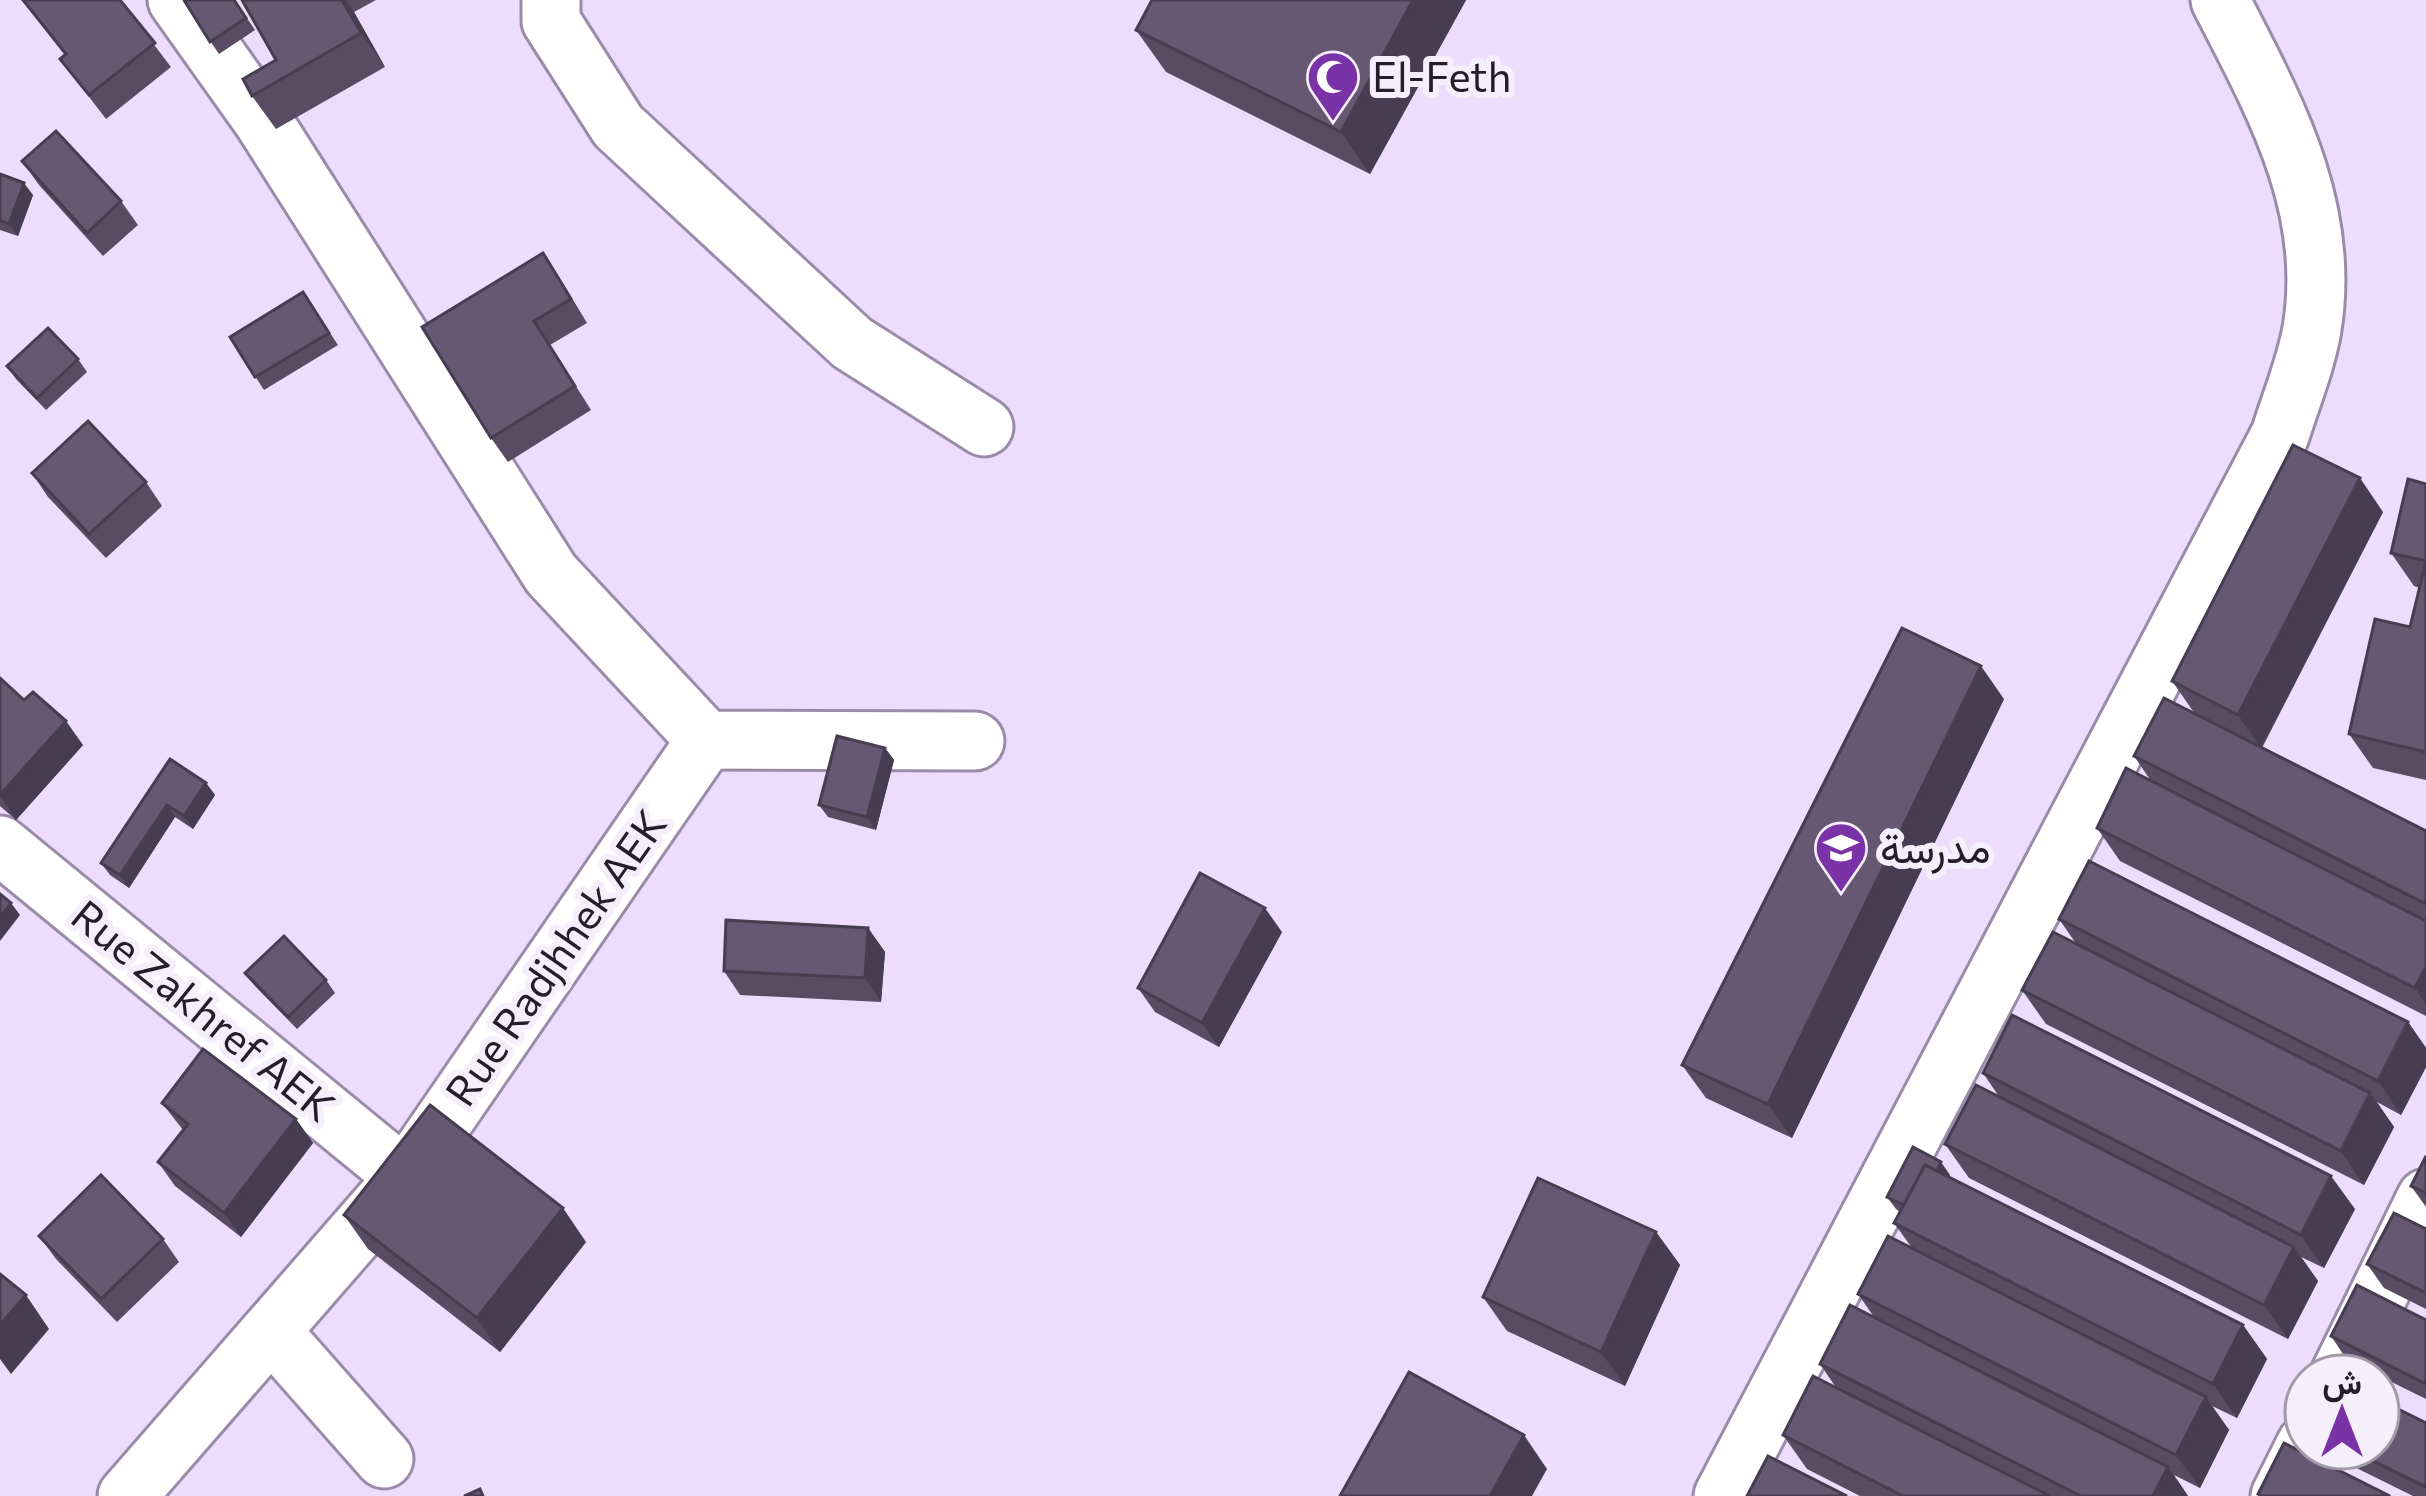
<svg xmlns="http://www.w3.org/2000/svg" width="2426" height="1496" viewBox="0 0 2426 1496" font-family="Commissioner,Vazirmatn,sans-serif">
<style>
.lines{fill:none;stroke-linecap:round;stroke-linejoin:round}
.minor-casing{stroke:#9b8ba9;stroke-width:63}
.minor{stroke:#fff;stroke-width:57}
.wall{fill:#584b63}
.shaded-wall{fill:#473d50}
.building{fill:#665773;stroke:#473d50;stroke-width:3}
.labels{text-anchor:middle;stroke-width:12;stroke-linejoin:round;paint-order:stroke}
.poi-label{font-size:42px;fill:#251e2a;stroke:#f5eefb;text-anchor:start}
.street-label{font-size:42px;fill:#251e2a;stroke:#f5eefb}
</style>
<rect width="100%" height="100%" fill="#eddcfc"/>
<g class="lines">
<g class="minor-casing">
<g id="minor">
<path d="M177 0 263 121 551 574 706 740 975 741"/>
<path d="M551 0V21L618 126 852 343 984 427"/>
<path d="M0 845 405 1177"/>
<path d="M272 1332 384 1459"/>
<path d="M2339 1376 2426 1198"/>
<path d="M127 1496 405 1177 706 740"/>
<path d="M1723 1496 2280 435C2291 400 2306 364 2312 329 2332 207 2274 105 2220 0"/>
<path d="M2280 1496 2306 1444"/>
</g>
</g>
<use href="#minor" class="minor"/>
</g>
<g class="wall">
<path d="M22 0H120L171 67 106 119 60 59 65 55Z"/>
<path d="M235 0 255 30 219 54 183 1Z"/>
<path d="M242 0H376L354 12 385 67 276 129 252 96 276 60Z"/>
<path d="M1152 0H1466L1370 174 1166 72 1136 30Z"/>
<path d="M22 161 121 201 138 225 103 256 39 185Z"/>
<path d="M0 174 33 195 18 236 0 230Z"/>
<path d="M543 253 587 323 550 345 591 410 508 462 491 438Z"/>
<path d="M303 292 338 345 264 390 230 337Z"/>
<path d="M78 359 87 372 46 410 16 379 7 366Z"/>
<path d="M32 473 146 482 162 506 106 558 48 497Z"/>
<path d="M2426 484V780L2373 768 2349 734 2410 627 2420 588 2414 586 2391 553Z"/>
<path d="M2383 512 2262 748 2426 831V1016L2120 861 2097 828 2151 781 2134 756 2195 714 2172 681Z"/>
<path d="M0 678 24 700 83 745 16 820 0 806Z"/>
<path d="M2004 699 1792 1138 1706 1098 1682 1065Z"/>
<path d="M885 748 894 760 876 830 828 817 819 805Z"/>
<path d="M170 759 206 783 215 795 193 829 175 817 129 888 110 875 101 863Z"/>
<path d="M2059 919 2408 1022 2426 1048V1067L2401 1115 2377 1102 2394 1127 2364 1185 2046 1024 2022 990 2077 945Z"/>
<path d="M868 928 885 952 881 1002 740 995 724 971Z"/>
<path d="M1282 932 1219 1047 1155 1012 1138 988Z"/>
<path d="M245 973 326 980 335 993 297 1029 254 985Z"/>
<path d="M1983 1073 2355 1209 2324 1268 2301 1257 2318 1281 2288 1339 1969 1178 1945 1144 2000 1098Z"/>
<path d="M162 1103 296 1119 313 1143 241 1237 175 1186 158 1162 183 1130Z"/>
<path d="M2426 1156V1207L2411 1186Z"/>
<path d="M1950 1175 1949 1177 2243 1325 2267 1359 2237 1418 2212 1406 2229 1430 2200 1488 2174 1475 2188 1496H1860L1807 1469 1783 1435 1837 1389 1820 1364 1874 1317 1858 1294 1912 1248 1894 1223 1900 1212 1896 1209 1887 1197Z"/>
<path d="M344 1215 586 1242 500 1352 368 1249Z"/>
<path d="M2426 1229V1309L2384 1288 2367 1264Z"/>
<path d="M1656 1232 1680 1265 1625 1386 1507 1331 1483 1297Z"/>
<path d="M39 1236 163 1239 179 1262 117 1322 56 1259Z"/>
<path d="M2426 1320V1399L2347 1360 2331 1336Z"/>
<path d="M2306 1400V1438L2295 1422Z"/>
<path d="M2426 1423V1496H2413L2316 1448H2378Z"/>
</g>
<g class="shaded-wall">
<path d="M342 0H345L354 12 385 67 361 33Z"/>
<path d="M1413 0H1466L1370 174 1341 132Z"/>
<path d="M24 183 33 195 18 236 9 224Z"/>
<path d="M543 253 559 277 587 323 571 299Z"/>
<path d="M2360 478 2383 512 2261 748 2238 715Z"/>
<path d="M1981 666 2004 699 1792 1138 1768 1104Z"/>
<path d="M66 721 83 745 16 820 0 795Z"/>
<path d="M885 748 894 760 876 830 867 817Z"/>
<path d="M206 783 215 795 193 829 184 816Z"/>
<path d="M167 805 175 817 129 888 120 875Z"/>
<path d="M11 903 20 915 0 941V917Z"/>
<path d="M1265 908 1282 932 1219 1047 1202 1023Z"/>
<path d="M868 928 885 952 881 1002 865 978Z"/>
<path d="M2426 967V1004L2415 988Z"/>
<path d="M2408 1022 2426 1048V1067L2401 1115 2378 1081Z"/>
<path d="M2370 1093 2394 1127 2364 1185 2341 1151Z"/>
<path d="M296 1119 313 1143 241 1237 224 1213Z"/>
<path d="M1941 1162 1950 1175 1925 1224 1917 1211Z"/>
<path d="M2331 1176 2355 1209 2324 1268 2301 1235Z"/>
<path d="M563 1208 586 1242 500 1352 477 1318Z"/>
<path d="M1656 1232 1680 1265 1625 1386 1601 1352Z"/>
<path d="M2294 1247 2318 1281 2288 1339 2264 1305Z"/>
<path d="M26 1295 49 1329 11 1374 0 1359V1325Z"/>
<path d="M2243 1325 2267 1359 2237 1418 2213 1384Z"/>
<path d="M2206 1397 2229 1430 2200 1488 2176 1455Z"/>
<path d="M1524 1435 1547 1469 1532 1496H1490Z"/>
<path d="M2168 1467 2188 1496H2153Z"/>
</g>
<g class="building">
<path d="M23 0H120L155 43 89 95 60 59 66 54Z"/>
<path d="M184 0H234L246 18 210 42Z"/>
<path d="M242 0H342L361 33 252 96 243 79 276 60Z"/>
<path d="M1152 0H1413L1341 132 1136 30Z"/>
<path d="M56 131 121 201 87 233 22 161Z"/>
<path d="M0 174 24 183 9 224 0 220Z"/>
<path d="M543 253 571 299 534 321 575 386 491 438 422 327Z"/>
<path d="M303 292 329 333 255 377 230 337Z"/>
<path d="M48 328 78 359 37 398 7 366Z"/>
<path d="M88 421 146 482 89 534 32 473Z"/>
<path d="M2293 445 2360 478 2238 715 2172 681Z"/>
<path d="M2408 479 2426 484V561L2391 553Z"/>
<path d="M2426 561V752L2349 734 2375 619 2410 627Z"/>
<path d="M1902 628 1981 666 1768 1104 1682 1065Z"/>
<path d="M0 678 24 700 33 692 66 721 0 795Z"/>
<path d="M2164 698 2426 831V904L2134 756Z"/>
<path d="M837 736 885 748 867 817 819 805Z"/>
<path d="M170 759 206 783 184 816 167 805 120 875 101 863Z"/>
<path d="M2126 768 2426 921V967L2415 988 2097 828Z"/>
<path d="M2089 861 2408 1022 2378 1081 2059 919Z"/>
<path d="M1200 873 1265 908 1202 1023 1138 988Z"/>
<path d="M0 894 11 903 0 917Z"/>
<path d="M726 920 868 928 865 978 724 971Z"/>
<path d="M2053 932 2370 1093 2341 1151 2022 990Z"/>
<path d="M284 936 326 980 288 1017 245 973Z"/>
<path d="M2012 1015 2331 1176 2301 1235 1983 1073Z"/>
<path d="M203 1049 296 1119 224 1213 158 1162 188 1124 162 1103Z"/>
<path d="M1976 1085 2294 1247 2264 1305 1945 1144Z"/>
<path d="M430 1105 563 1208 477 1318 344 1215Z"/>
<path d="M1913 1147 1941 1162 1937 1171 1925 1165 1904 1205 1887 1197Z"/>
<path d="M2426 1156V1193L2411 1186Z"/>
<path d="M1925 1165 2243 1325 2213 1384 1894 1223Z"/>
<path d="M101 1175 163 1239 101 1299 39 1236Z"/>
<path d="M1538 1178 1656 1232 1601 1352 1483 1297Z"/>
<path d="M2394 1213 2426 1229V1293L2367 1264Z"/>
<path d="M1888 1236 2206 1397 2176 1455 1858 1294Z"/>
<path d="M0 1274 26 1295 0 1325Z"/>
<path d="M2357 1285 2426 1320V1384L2331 1336Z"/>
<path d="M1850 1305 2168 1467 2153 1496H2081L1820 1364Z"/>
<path d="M1409 1372 1524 1435 1490 1496H1340Z"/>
<path d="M1813 1376 2050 1496H1903L1783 1435Z"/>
<path d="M2378 1399 2426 1423V1487L2347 1448H2378Z"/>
<path d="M2306 1400V1427L2295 1422Z"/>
<path d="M2284 1443 2390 1496H2262L2258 1494Z"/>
<path d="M1768 1456 1847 1496H1747Z"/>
<path d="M480 1489 483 1496H464Z"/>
</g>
<defs>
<g id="mosque-pin" transform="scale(2.7)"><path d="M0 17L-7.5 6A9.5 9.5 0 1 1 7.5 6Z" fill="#7933a7" stroke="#f5eefb"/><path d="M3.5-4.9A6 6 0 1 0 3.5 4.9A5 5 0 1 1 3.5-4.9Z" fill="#fff"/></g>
<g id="school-pin" transform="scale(2.7)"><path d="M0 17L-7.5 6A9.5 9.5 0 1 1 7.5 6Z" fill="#7933a7" stroke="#f5eefb"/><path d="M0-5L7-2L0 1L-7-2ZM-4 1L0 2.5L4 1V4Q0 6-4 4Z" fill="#fff"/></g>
</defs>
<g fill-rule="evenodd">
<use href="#mosque-pin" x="1333" y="77"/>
<use href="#school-pin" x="1841" y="848"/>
</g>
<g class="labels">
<g class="poi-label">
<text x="1372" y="92">El-Feth</text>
<text x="1880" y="863">مدرسة</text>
</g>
<g class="street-label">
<text transform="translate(556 958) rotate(-55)" y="15">Rue Radjhhek AEK</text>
<text transform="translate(203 1011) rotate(39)" y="15">Rue Zakhref AEK</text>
</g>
</g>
<g transform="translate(2342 1412)"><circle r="57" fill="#f5eefb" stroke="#a29ba7" stroke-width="3"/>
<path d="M0-9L21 45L0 30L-21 45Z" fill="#7933a7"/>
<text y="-18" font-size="33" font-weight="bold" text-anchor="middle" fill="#251e2a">ش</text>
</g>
</svg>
